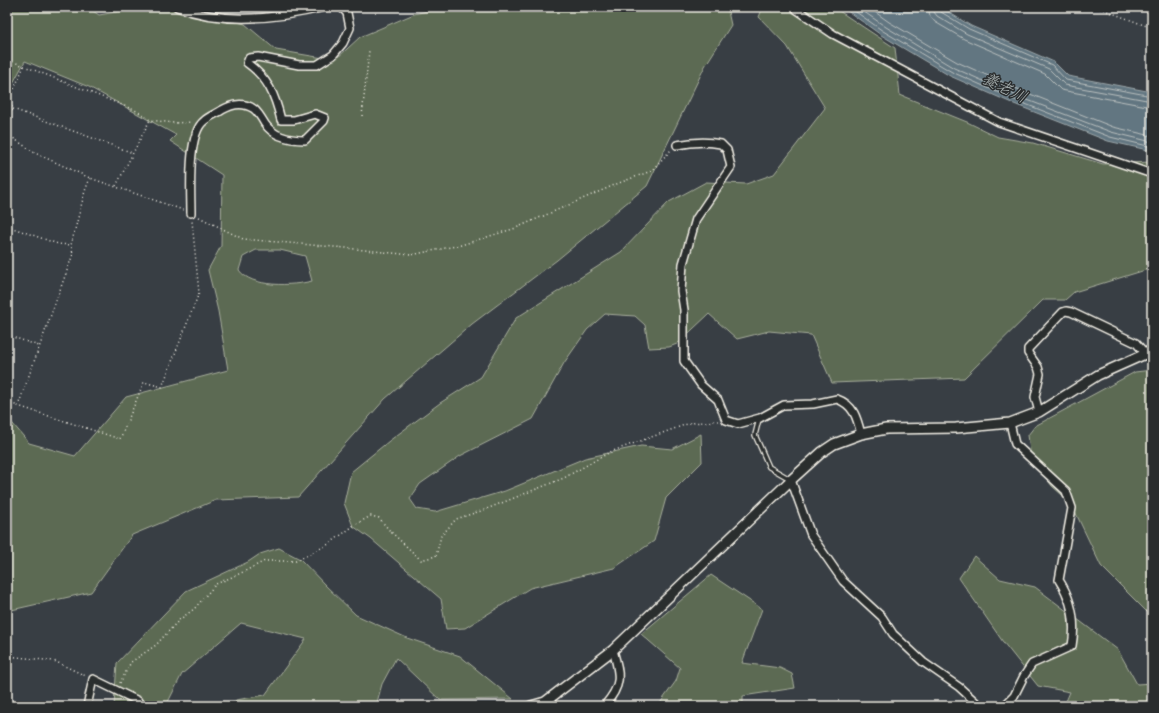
<svg xmlns="http://www.w3.org/2000/svg" width="1159" height="713" viewBox="0 0 1159 713" font-family="Dekko,'Klee One',sans-serif">
<style>
.green{fill:#5b6a52;stroke:#a8ae9d;fill-rule:evenodd}
.water{fill:#627681;stroke:#9ca7aa}
.lines{fill:none;stroke-linecap:round;stroke-linejoin:round}
.shore{stroke:#bac0bf;stroke-width:1}
.service-casing{stroke:#f4f1e8;stroke-width:6}
.minor-casing{stroke:#f4f1e8;stroke-width:10}
.tertiary-casing{stroke:#f4f1e8;stroke-width:12}
.path{stroke:#f4f1e8;stroke-width:1.5;stroke-dasharray:1 3;stroke-linecap:butt}
.service{stroke:#2a2d2e;stroke-width:3.5}
.minor{stroke:#2a2d2e;stroke-width:7}
.tertiary{stroke:#2a2d2e;stroke-width:9}
.labels{text-anchor:middle;stroke-width:3;stroke-linejoin:round;paint-order:stroke}
.water-label{font-size:16px;font-style:italic;fill:#abb4b4;stroke:#2a2d2e}
</style>
<rect width="100%" height="100%" fill="#383e44"/>
<filter id="ink" filterUnits="userSpaceOnUse"><feTurbulence type="fractalNoise" baseFrequency=".025" numOctaves="2"/><feDisplacementMap in="SourceGraphic" scale="8" xChannelSelector="R" yChannelSelector="G"/><feConvolveMatrix kernelMatrix="1 2 1 2 8 2 1 2 1" color-interpolation-filters="sRGB"/></filter>
<g filter="url(#ink)">
<g class="green">
<path d="M7 7H87L99 15 145 7H177L245 24 276 50 335 60 360 37 414 14 446 7H727L731 25 705 66 647 186 557 260 472 324 385 399 298 497 216 500 132 535 91 592 7 611V417L29 443 75 456 126 397 228 370 218 311 208 270 221 246 222 175 170 141 176 135 89 87 25 61 7 94ZM256 250H280L305 256 312 281C293 286 251 288 239 270L243 257Z"/>
<path d="M763 7H833L895 48 900 95 967 122 998 137 1033 143 1103 164 1152 162V268L1074 292 1065 300H1043L964 378 832 383 811 335 769 331 737 339 709 314 677 344 669 347 649 348 645 325 635 316 605 314 587 330 564 363 533 419 460 456 420 484 410 499 417 509 435 512 505 491 585 458 641 446 672 449 701 434 702 462 666 498 654 541 614 568 530 588 465 628 446 629 441 599 371 539 353 526 344 503 351 472 389 441 440 403 481 377 516 318 621 252 669 202 706 182 746 184 774 174 825 108 787 46 759 17Z"/>
<path d="M1152 370V617L1101 566 1071 503 1052 486 1031 458 1028 435 1035 426 1135 372Z"/>
<path d="M279 548 300 559 325 585 356 615 407 638 460 656 513 699 440 700 396 658 382 684 376 706H231L236 700 265 695 306 639 241 623 182 674 166 706H114L117 663 186 591 248 562 260 554Z"/>
<path d="M974 556 1000 579 1035 587 1118 650 1137 684 1152 683V706H1064L1070 692 1038 686 1003 642 959 578Z"/>
<path d="M711 575 762 609 742 663 780 668 792 674 795 688 743 696V706H658L676 681 680 668 641 634Z"/>
</g>
<path class="water" d="M842 7H940L971 26 1054 62 1068 76 1152 92V151L1108 141 1014 104 950 76 881 35Z"/>
<g class="lines">
<g class="shore">
<path d="M849 7 883 31 952 72 1015 100 1110 137 1152 147"/>
<path d="M857 7 886 27 954 68 1017 96 1111 132 1152 142"/>
<path d="M868 7 889 22 957 62 1020 90 1113 127 1152 136"/>
<path d="M928 7 930 16 935 22 964 39 1045 74 1061 90 1152 107"/>
<path d="M934 7V12L937 16 967 34 1049 69 1065 85 1152 101"/>
<path d="M939 7 941 12 969 29 1052 65 1066 80 1152 96"/>
</g>
<g class="service-casing">
<path id="service" d="M759 419 755 435 769 467 790 479"/>
</g>
<g class="minor-casing">
<g id="minor">
<path d="M177 7C224 25 277 19 325 7"/>
<path d="M795 7 796 9 833 34 999 122 1152 174"/>
<path d="M677 145C692 142 706 141 721 144L727 150 731 167 696 219 683 264 681 291 684 310V361L701 385 718 400 726 420 738 424 760 418 784 405 813 404 837 399C854 405 857 418 861 434"/>
<path d="M191 213C191 192 187 134 204 121 209 116 216 114 222 110 232 104 244 102 254 109 258 112 262 119 265 124 274 137 290 140 305 140L324 121 325 118 315 114 294 120H281C275 95 268 78 247 63L249 58 258 57 299 65H317L333 55 343 43 350 28 347 13 341 7"/>
<path d="M1039 412 1035 397 1040 374 1038 367 1028 353V349L1063 312 1066 311 1071 312 1136 343 1145 353"/>
<path d="M791 480 811 535 843 581 882 617 893 634 923 662 959 687 980 706"/>
<path d="M87 706 93 679 138 701 140 706"/>
<path d="M604 706C623 685 620 675 613 650"/>
<path d="M1004 706 1014 696 1024 676 1032 664 1072 646C1076 623 1072 600 1059 580L1072 508 1066 491 1015 444 1010 423"/>
</g>
</g>
<g class="tertiary-casing">
<path id="tertiary" d="M531 706 545 702 613 650 791 480 822 452 834 444 861 434 886 429 956 428 1010 423 1039 412 1098 375 1152 351"/>
</g>
<g class="path">
<path d="M1096 7 1152 28"/>
<path d="M9 60 137 111 150 120 174 123 193 122"/>
<path d="M13 109 133 153"/>
<path d="M362 116 369 51"/>
<path d="M7 117 13 109 9 101 24 66"/>
<path d="M7 134 35 153 90 178 183 210"/>
<path d="M90 178 85 191 71 245 73 254 18 406 120 439 144 382 162 387 199 293 192 221"/>
<path d="M116 186 150 120"/>
<path d="M199 217 243 239 346 248 411 255 461 245 516 228 619 183 651 171 671 150"/>
<path d="M7 226 58 244 71 245"/>
<path d="M7 335 39 346"/>
<path d="M7 402 18 406"/>
<path d="M7 656 54 661 86 676"/>
<path d="M120 683 131 662 156 645 179 620 194 609 216 584 241 573 265 561H296L329 544 356 524 371 516 379 518 390 531 421 560 436 556 441 536 456 519 484 510 564 478 610 452 690 423 718 421"/>
</g>
<use href="#service" class="service"/>
<use href="#minor" class="minor"/>
<use href="#tertiary" class="tertiary"/>
</g>
</g>
<g class="labels">
<g class="water-label">
<text transform="translate(1005 87) rotate(27)" y="6">養老川</text>
</g>
</g>
<rect width="1159" height="713" fill="none" stroke="#2a2d2e" stroke-width="24"/>
<rect x="12" y="12" width="1135" height="689" fill="none" stroke="#f4f1e8" stroke-width="1.5" filter="url(#ink)"/>
</svg>
